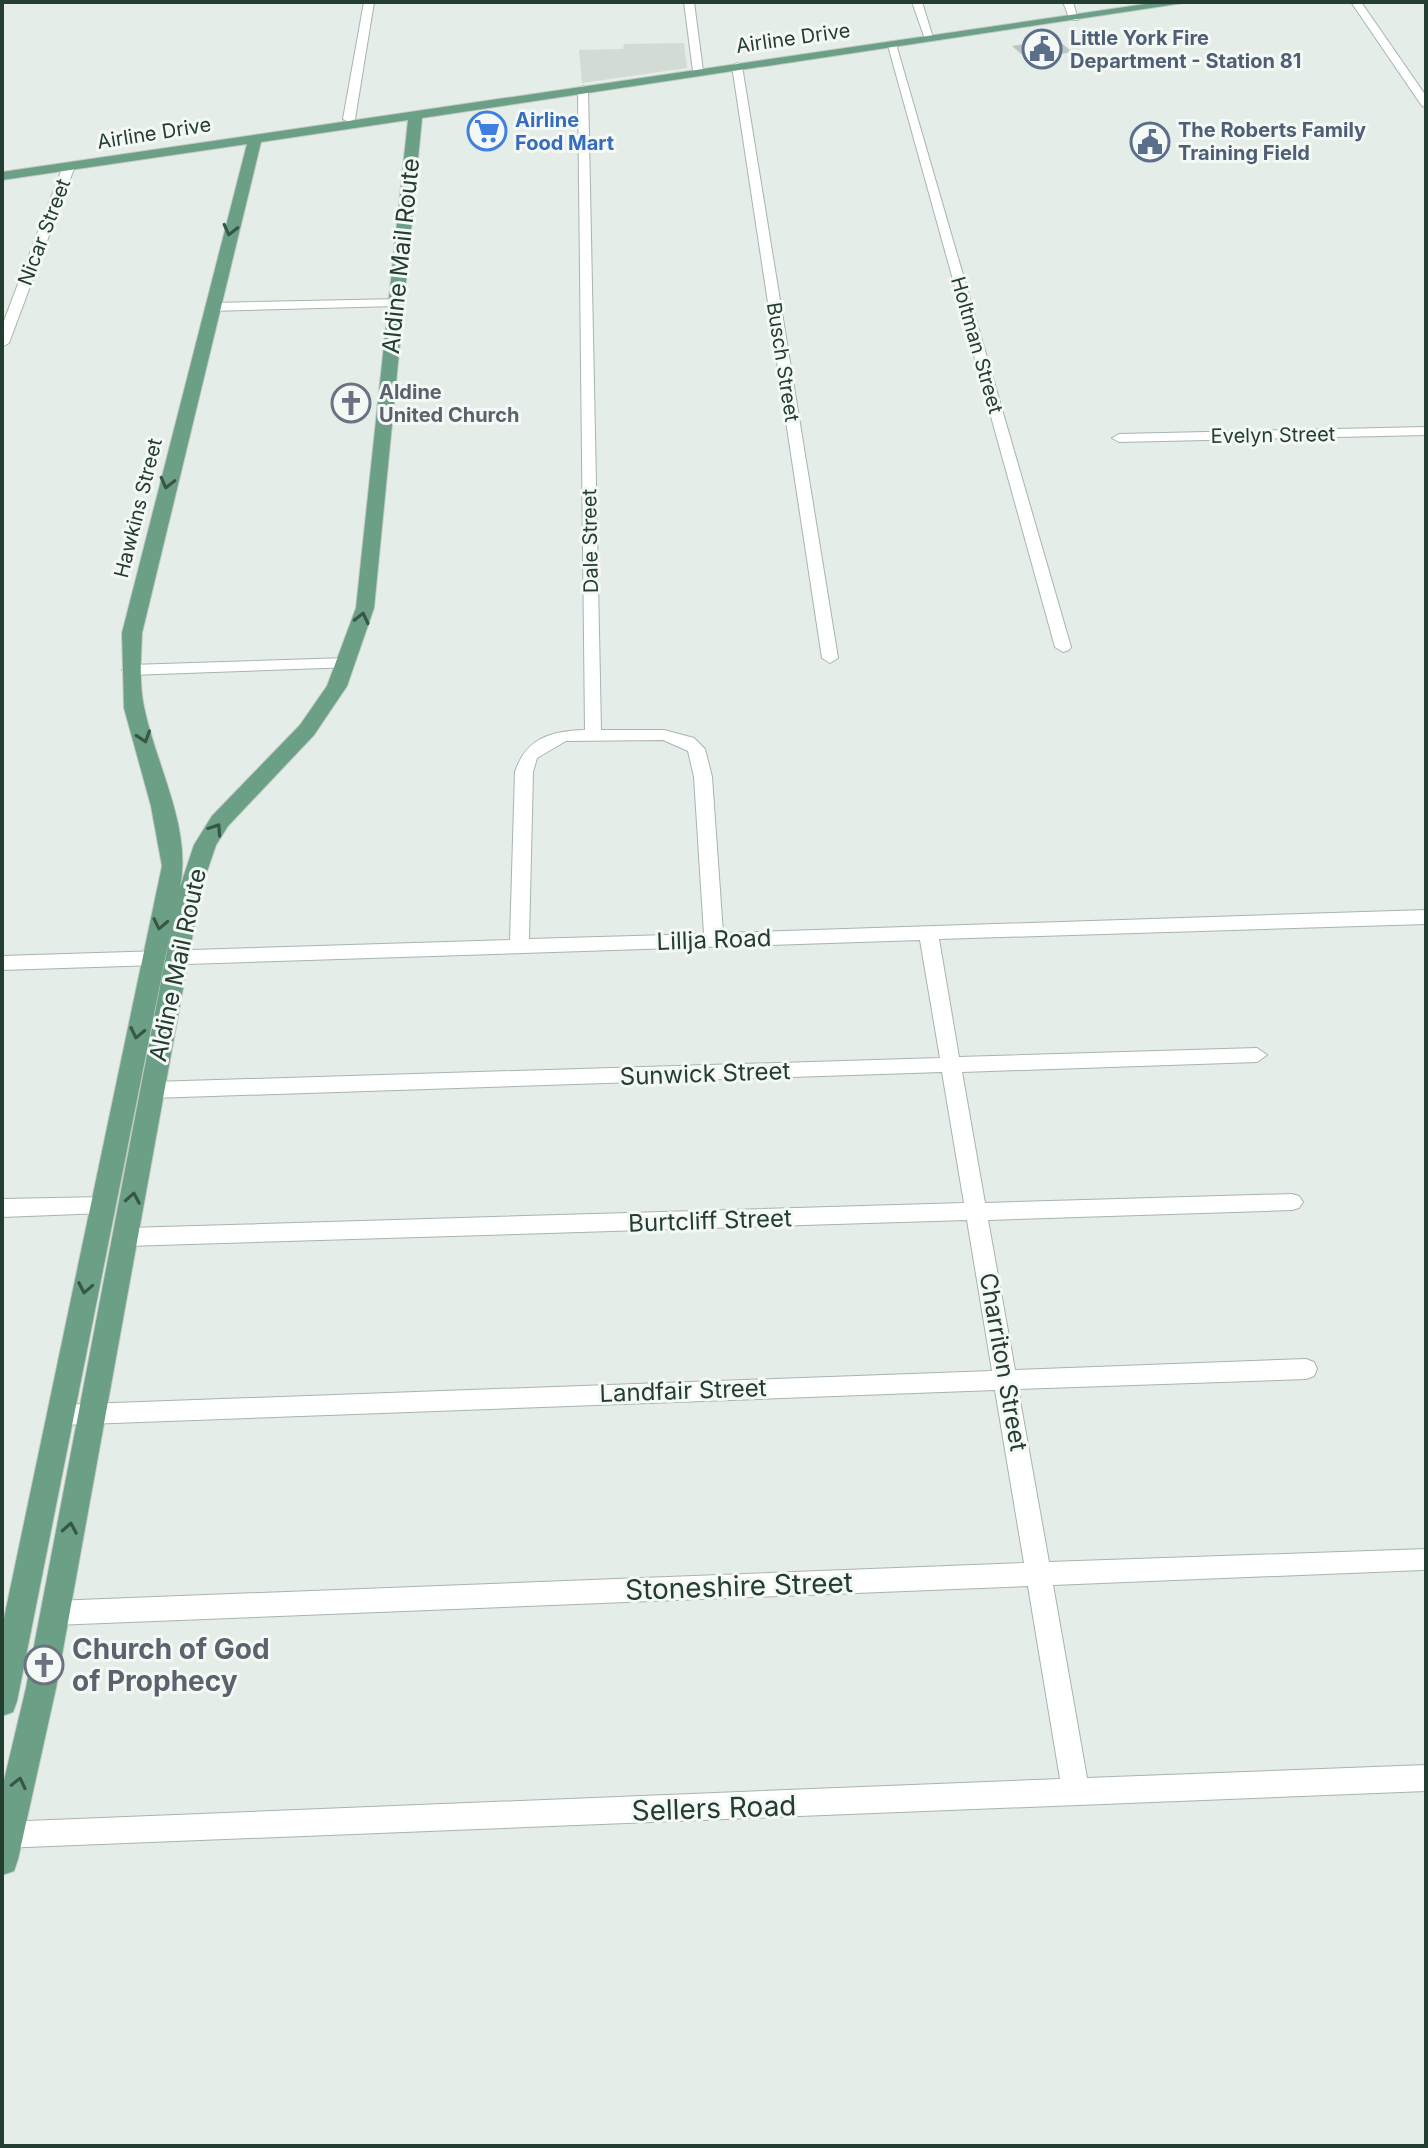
<svg xmlns="http://www.w3.org/2000/svg" width="1428" height="2148" viewBox="0 0 1428 2148" font-family="Inter,sans-serif">
<style>
.built{fill:#d2dcd5}
.building{fill:#b9c7bf}
.lines{fill:none;stroke-linecap:round;stroke-linejoin:round}
.minor-casing{stroke:#a7b5ad;stroke-width:2}
.major-casing{stroke:#c2c9c5;stroke-width:2}
.minor{fill:#fff;fill-rule:evenodd}
.major{fill:#6ba087;fill-rule:evenodd}
.oneway{stroke:#365646}
.labels{text-anchor:middle;stroke-width:6;stroke-linejoin:round;paint-order:stroke}
.far-street-label{font-size:20px;fill:#243d31;stroke:#f4f9f6}
.far-service-label{font-size:20px;font-weight:bold;fill:#4e5e75;stroke:#f4f9f6;text-anchor:start}
.far-shop-label{font-size:20px;font-weight:bold;fill:#366cbe;stroke:#f4f9f6;text-anchor:start}
.far-worship-label{font-size:20px;font-weight:bold;fill:#5b616d;stroke:#f4f9f6;text-anchor:start}
.street-label{font-size:24px;fill:#243d31;stroke:#f4f9f6}
.near-street-label{font-size:28px;fill:#243d31;stroke:#f4f9f6}
.near-worship-label{font-size:28px;font-weight:bold;fill:#5b616d;stroke:#f4f9f6;text-anchor:start}
</style>
<rect width="100%" height="100%" fill="#e4ede7"/>
<path class="built" d="M684 43 687 68 582 83 579 50 623 49 624 44Z"/>
<path class="building" d="M1057 39 1072 52 1028 60 1012 46Z"/>
<g class="lines">
<g class="minor-casing">
<g id="minor">
<path d="M364 2H374L355 119 349 122 343 119Z"/>
<path d="M684 2H694L703 71 698 74 693 71Z"/>
<path d="M912 2H922L934 41 925 39Z"/>
<path d="M1063 2H1073L1078 20H1070Z"/>
<path d="M1351 2H1361L1426 96V107L1422 106Z"/>
<path d="M887 42 896 44 1071 647 1069 650 1063 652 1055 647Z"/>
<path d="M737 63 742 66 838 658 830 663 822 658 732 66Z"/>
<path d="M583 86 588 89 601 730H664L694 738 705 749 712 777 723 933 1426 910V924L939 939 959 1057 1257 1048 1267 1055 1257 1062 962 1072 985 1203 1292 1194 1299 1196 1303 1202 1299 1208 1292 1210 988 1220 1015 1370 1306 1359 1314 1362 1317 1369 1314 1376 1306 1379 1018 1389 1049 1562 1426 1549V1569L1423 1570 1053 1585 1087 1778 1426 1765V1791L2 1848V1822L1060 1779 1028 1586 54 1625 45 1621 42 1613 45 1605 54 1601 1024 1563 995 1390 60 1425 52 1422 48 1415 52 1408 60 1405 992 1371 967 1220 127 1246 119 1243 116 1237 119 1231 127 1228 964 1203 942 1072 153 1098 146 1095 143 1090 146 1085 153 1082 940 1058 920 940 2 970V956L510 940 515 772C526 738 551 731 585 730L578 89ZM663 740 688 751 694 777 704 934 529 939 533 772 537 758 566 741Z"/>
<path d="M69 162 75 166 9 343 2 347V326L63 166Z"/>
<path d="M401 299 402 302 396 306 211 311 205 307 211 303Z"/>
<path d="M1426 427V435L1119 442 1112 438 1119 434Z"/>
<path d="M347 658 353 659V667L130 675 122 670 130 665Z"/>
<path d="M104 1197 111 1199 115 1205 111 1211 104 1213 2 1217V1199Z"/>
</g>
</g>
<g class="major-casing">
<path id="major" d="M1159 2H1190L422 118 374 608 347 686 314 735 228 826 216 845 201 889 56 1688 18 1859 14 1871 2 1875V1789L26 1688 172 924 17 1701 13 1712 2 1716V1628L162 866 151 806 124 708 122 633 247 144 2 180V172ZM408 120 356 608 327 686 300 725 212 816 194 845 180 887C192 827 156 766 144 707 139 683 141 658 142 633L261 142Z"/>
</g>
<use href="#minor" class="minor"/>
<use href="#major" class="major"/>
</g>
<defs><path id="oneway-chevron" d="M-2-3.5L2.5 0L-2 3.5" fill="none" stroke-width="1.6" stroke-linecap="round" stroke-linejoin="round" transform="scale(2)"/></defs>
<g class="oneway">
<use href="#oneway-chevron" transform="translate(230 230) rotate(104)"/>
<use href="#oneway-chevron" transform="translate(167 483) rotate(104)"/>
<use href="#oneway-chevron" transform="translate(362 618) rotate(-77)"/>
<use href="#oneway-chevron" transform="translate(144 737) rotate(72)"/>
<use href="#oneway-chevron" transform="translate(216 829) rotate(-56)"/>
<use href="#oneway-chevron" transform="translate(160 924) rotate(102)"/>
<use href="#oneway-chevron" transform="translate(137 1033) rotate(102)"/>
<use href="#oneway-chevron" transform="translate(133 1198) rotate(-80)"/>
<use href="#oneway-chevron" transform="translate(85 1288) rotate(101)"/>
<use href="#oneway-chevron" transform="translate(70 1528) rotate(-80)"/>
<use href="#oneway-chevron" transform="translate(19 1783) rotate(-77)"/>
</g>
<defs>
<g id="civic-ring" transform="scale(2)"><circle r="9.5" fill="#f4f9f6" stroke="#5c6f8a" stroke-width="1.5"/><path d="M-.6-6.5H3V-4.5H.6V-3L4-1V1h2V6H-6V1h2V-1L-.6-3ZM-1.2 2.5V6h2.4V2.5Z" fill="#5c6f8a"/></g>
<g id="supermarket-ring" transform="scale(2)"><circle r="9.5" fill="#f4f9f6" stroke="#3f7fe0" stroke-width="1.5"/><path d="M-6-5.5h2.5l.6 2H6L4.5 2H-2.5L-4.4-4H-6ZM-1.5 3.2a1.3 1.3 0 1 0 .1 0ZM3 3.2a1.3 1.3 0 1 0 .1 0Z" fill="#3f7fe0"/></g>
<g id="church-ring" transform="scale(2)"><circle r="9.5" fill="#f4f9f6" stroke="#6b7280" stroke-width="1.5"/><path d="M-1.2-6h2.4v3.5h3.3v2.4h-3.3V6h-2.4V-.1h-3.3v-2.4h3.3Z" fill="#6b7280"/></g>
</defs>
<g fill-rule="evenodd">
<use href="#civic-ring" x="1042" y="49"/>
<use href="#supermarket-ring" x="487" y="131"/>
<use href="#civic-ring" x="1150" y="142"/>
<use href="#church-ring" x="351" y="403"/>
<use href="#church-ring" x="44" y="1665"/>
</g>
<g class="labels">
<g class="far-street-label">
<text transform="translate(793 38) rotate(-8)" y="7">Airline Drive</text>
<text transform="translate(154 133) rotate(-9)" y="7">Airline Drive</text>
<text transform="translate(44 232) rotate(-69)" y="7">Nicar Street</text>
<text transform="translate(977 345) rotate(74)" y="7">Holtman Street</text>
<text transform="translate(783 362) rotate(81)" y="7">Busch Street</text>
<text transform="translate(1273 435) rotate(-1)" y="7">Evelyn Street</text>
<text transform="translate(138 508) rotate(-76)" y="7">Hawkins Street</text>
<text transform="translate(590 541) rotate(-91)" y="7">Dale Street</text>
</g>
<g class="far-service-label">
<text x="1070" y="45">Little York Fire<tspan x="1070" dy="23">Department - Station 81</tspan></text>
<text x="1178" y="137">The Roberts Family<tspan x="1178" dy="23">Training Field</tspan></text>
</g>
<g class="far-shop-label">
<text x="515" y="127">Airline<tspan x="515" dy="23">Food Mart</tspan></text>
</g>
<g class="far-worship-label">
<text x="379" y="399">Aldine<tspan x="379" dy="23">United Church</tspan></text>
</g>
<g class="street-label">
<text transform="translate(401 256) rotate(-84)" y="8">Aldine Mail Route</text>
<text transform="translate(714 940) rotate(-2)" y="8">Lillja Road</text>
<text transform="translate(178 965) rotate(-78)" y="8">Aldine Mail Route</text>
<text transform="translate(705 1074) rotate(-2)" y="8">Sunwick Street</text>
<text transform="translate(710 1221) rotate(-2)" y="8">Burtcliff Street</text>
<text transform="translate(1003 1362) rotate(80)" y="8">Charriton Street</text>
<text transform="translate(683 1391) rotate(-2)" y="8">Landfair Street</text>
</g>
<g class="near-street-label">
<text transform="translate(739 1586) rotate(-2)" y="10">Stoneshire Street</text>
<text transform="translate(714 1808) rotate(-2)" y="10">Sellers Road</text>
</g>
<g class="near-worship-label">
<text x="72" y="1659">Church of God<tspan x="72" dy="32">of Prophecy</tspan></text>
</g>
</g>
<rect width="1428" height="2148" fill="none" stroke="#243d31" stroke-width="8"/>
</svg>
